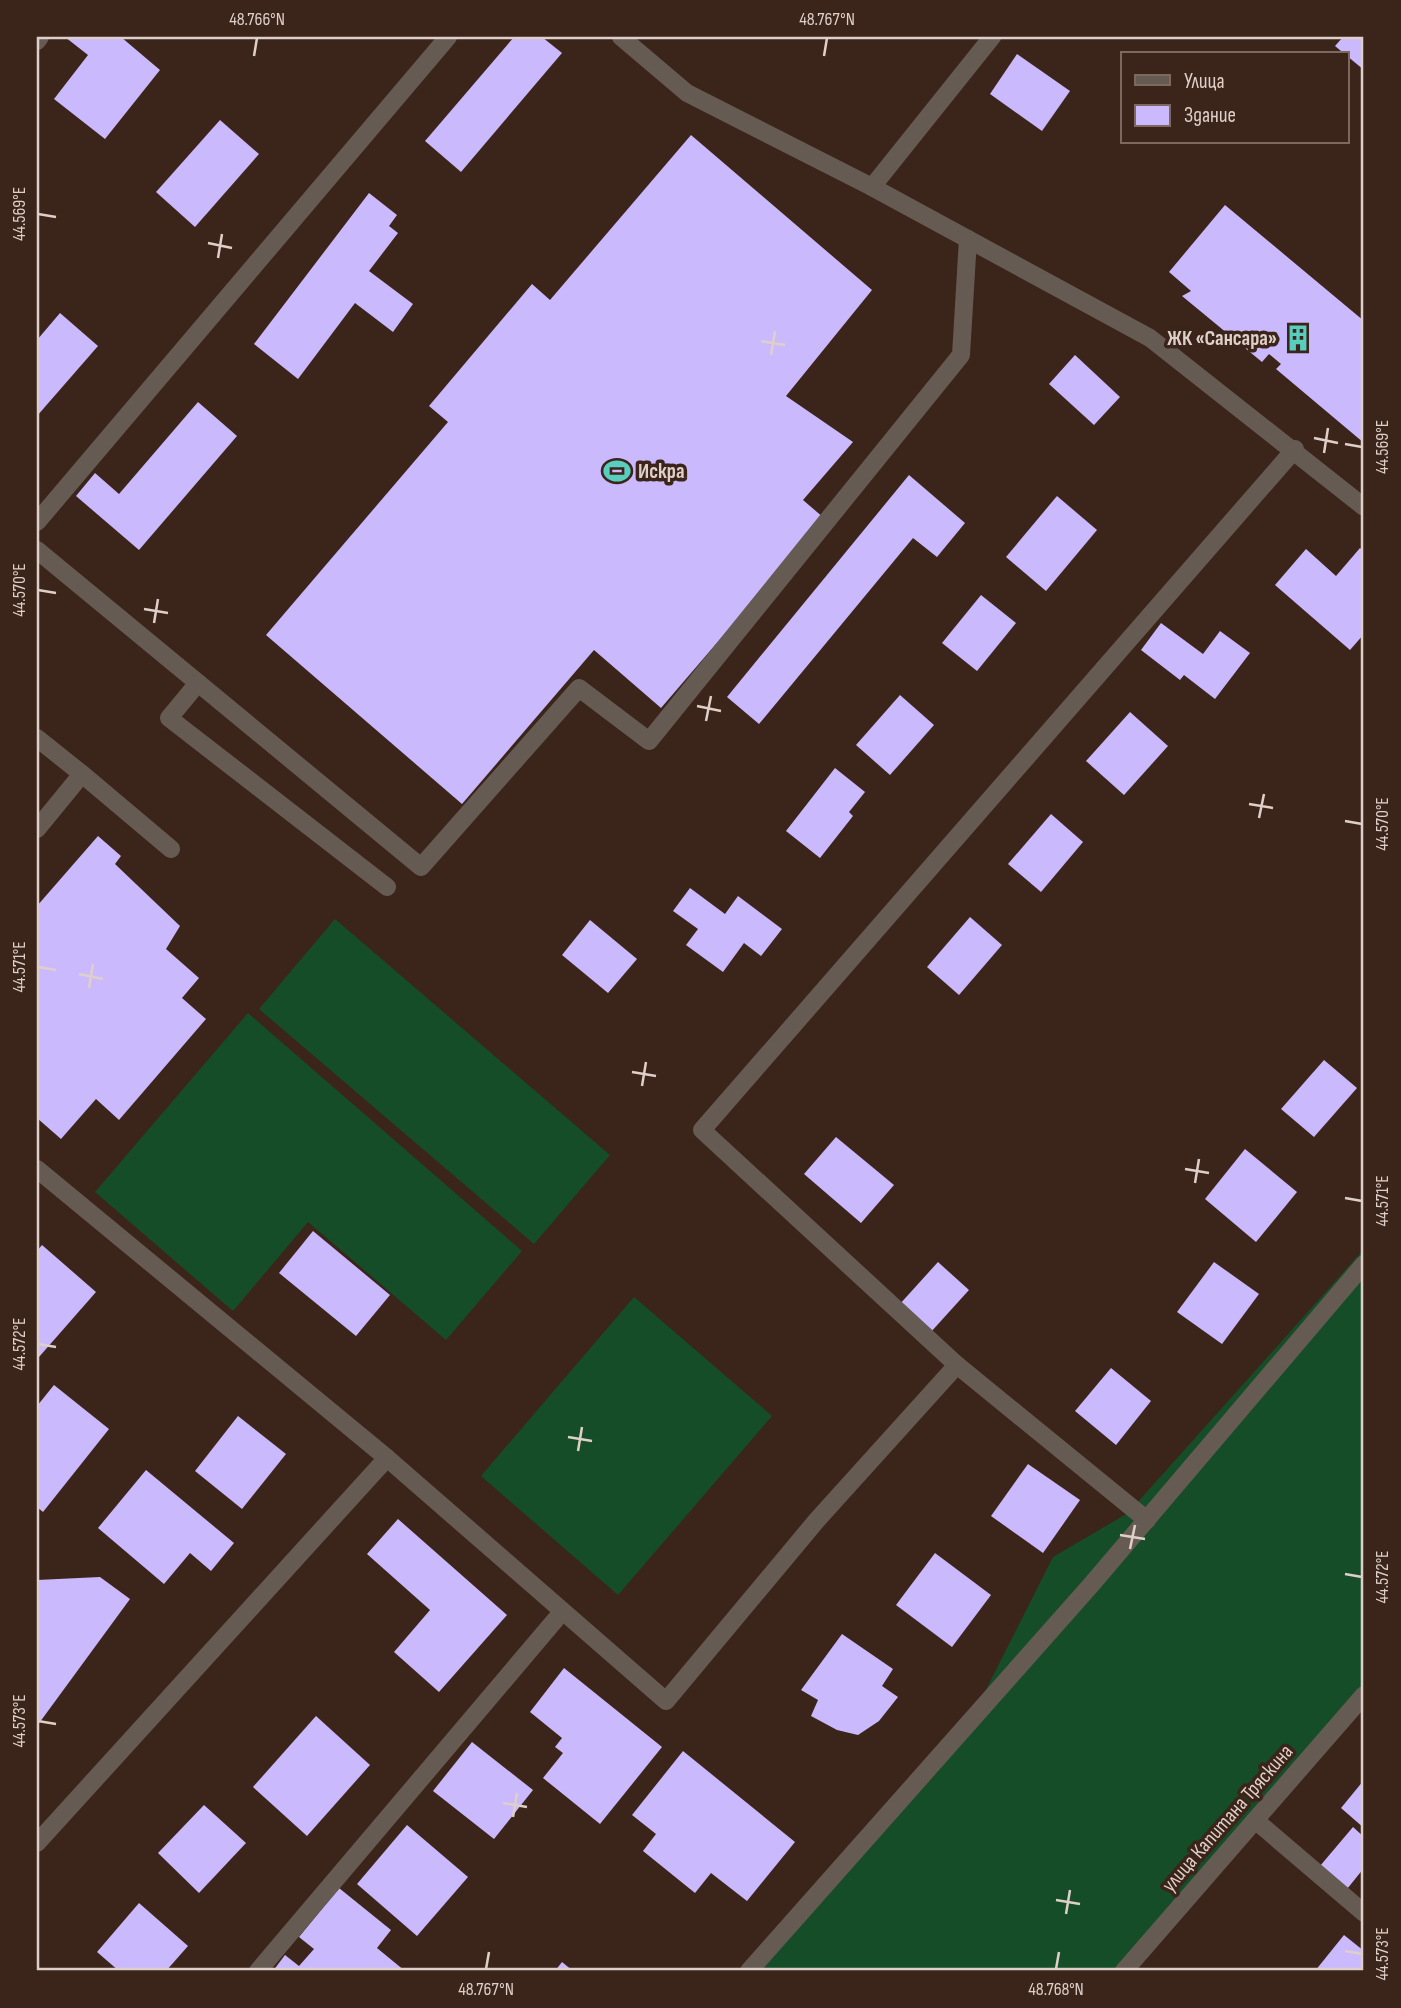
<svg xmlns="http://www.w3.org/2000/svg" width="1401" height="2008" viewBox="0 0 1401 2008" font-family="'Sofia Sans Condensed',sans-serif">
<style>
.grass{fill:#164d29}
.building{fill:#cbb9fd}
.lines{fill:none;stroke-linecap:round;stroke-linejoin:round}
.minor{stroke:#655b53;stroke-width:18}
.ticks{fill:none;stroke:#dfcfc9;stroke-width:2.5}
.labels{text-anchor:middle;stroke-width:7;stroke-linejoin:round;paint-order:stroke}
.poi-label{font-size:21px;font-weight:bold;fill:#dfcfc9;stroke:#3b241a;text-anchor:end}
.street-label{font-size:21px;fill:#dfcfc9;stroke:#3b241a}
.neatline{fill:none;stroke:#dfcfc9;stroke-width:2.5}
.ticks-label{font-size:18px;text-anchor:middle;fill:#dfcfc9}
</style>
<rect width="100%" height="100%" fill="#3b241a"/>
<g class="grass">
<path d="M335 919 610 1155 534 1244 259 1009Z"/>
<path d="M248 1013 522 1251 446 1340 308 1222 233 1311 95 1192Z"/>
<path d="M1364 1249V1683L1115 1971H761L961 1739 1053 1557 1128 1513Z"/>
<path d="M634 1297 772 1416 618 1595 481 1476Z"/>
</g>
<g class="building">
<path d="M65 37H121L160 70 105 139 54 99 88 55Z"/>
<path d="M514 37H542L562 53 461 172 425 141Z"/>
<path d="M1343 37H1364V70L1335 46Z"/>
<path d="M1017 54 1070 91 1042 131 990 94Z"/>
<path d="M220 120 259 154 195 227 156 192Z"/>
<path d="M691 135 872 290 786 396 853 442 803 500 824 518 661 708 594 650 462 804 266 635 448 422 429 406 532 284 550 300Z"/>
<path d="M369 193 397 215 389 226 398 233 369 271 413 304 393 332 355 303 298 379 254 344Z"/>
<path d="M1225 205 1364 321V443L1276 369 1281 364 1269 354 1262 362 1182 296 1191 291 1169 272Z"/>
<path d="M60 313 98 346 37 416V340Z"/>
<path d="M1075 355 1120 397 1094 425 1049 384Z"/>
<path d="M198 402 237 436 139 550 76 496 95 473 119 494Z"/>
<path d="M909 475 965 523 937 557 913 538 759 724 727 697Z"/>
<path d="M1057 496 1097 530 1046 591 1006 557Z"/>
<path d="M1360 548 1364 552V634L1350 650 1275 585 1306 549 1336 576Z"/>
<path d="M981 595 1016 623 977 671 942 643Z"/>
<path d="M1161 623 1203 654 1220 631 1250 653 1215 699 1184 675 1180 680 1141 650Z"/>
<path d="M900 695 934 725 890 775 856 745Z"/>
<path d="M1130 712 1168 746 1124 795 1086 761Z"/>
<path d="M835 768 865 792 849 812 853 816 820 858 786 831Z"/>
<path d="M1051 814 1083 842 1041 892 1008 864Z"/>
<path d="M98 836 121 856 115 864 180 926 166 949 199 978 182 998 206 1019 119 1120 96 1099 61 1139 37 1118V906Z"/>
<path d="M690 888 725 914 738 896 782 929 761 956 744 943 723 972 686 945 698 929 673 911Z"/>
<path d="M970 917 1002 945 959 995 927 967Z"/>
<path d="M590 920 637 959 608 993 562 955Z"/>
<path d="M1324 1060 1357 1088 1314 1137 1281 1109Z"/>
<path d="M836 1137 894 1185 861 1223 804 1174Z"/>
<path d="M1245 1149 1297 1192 1256 1242 1205 1199Z"/>
<path d="M313 1231 390 1295 356 1336 279 1273Z"/>
<path d="M42 1245 96 1292 39 1357 37 1251Z"/>
<path d="M938 1262 969 1290 930 1333 899 1305Z"/>
<path d="M1214 1262 1259 1294 1222 1344 1177 1312Z"/>
<path d="M1111 1368 1151 1401 1116 1445 1075 1411Z"/>
<path d="M54 1385 109 1429 43 1512 37 1507V1406Z"/>
<path d="M238 1416 286 1454 242 1509 195 1471Z"/>
<path d="M1028 1464 1080 1500 1043 1553 991 1516Z"/>
<path d="M146 1470 234 1543 211 1571 190 1553 164 1584 98 1528Z"/>
<path d="M398 1519 507 1615 439 1692 394 1652 430 1610 367 1554Z"/>
<path d="M935 1553 991 1595 952 1647 896 1605Z"/>
<path d="M100 1577 130 1599 37 1726V1580Z"/>
<path d="M842 1634 893 1669 882 1686 898 1697 879 1721 858 1735 837 1730 811 1716 818 1700 801 1690Z"/>
<path d="M564 1668 662 1747 600 1824 543 1778 563 1753 555 1747 562 1738 530 1712Z"/>
<path d="M316 1716 370 1765 307 1836 253 1787Z"/>
<path d="M472 1742 533 1790 494 1839 433 1791Z"/>
<path d="M683 1751 795 1842 747 1901 711 1873 695 1893 643 1851 656 1834 632 1815Z"/>
<path d="M1364 1780V1828L1341 1808Z"/>
<path d="M204 1805 246 1843 199 1893 158 1853Z"/>
<path d="M407 1825 468 1877 417 1936 357 1884Z"/>
<path d="M1353 1827 1364 1837V1868L1347 1889 1320 1866Z"/>
<path d="M339 1888 391 1930 377 1948 405 1971H273L285 1955 299 1966 314 1949 299 1937Z"/>
<path d="M139 1903 188 1946 166 1971H119L97 1952Z"/>
<path d="M1344 1935 1364 1951V1971H1315Z"/>
<path d="M562 1962 573 1971H555Z"/>
</g>
<g class="lines">
<g class="minor">
<path d="M621 37 687 93 872 187 1150 338 1364 507"/>
<path d="M37 41 40 37"/>
<path d="M872 187 992 37"/>
<path d="M37 522 448 37"/>
<path d="M37 550 421 867 579 688 649 741 961 355 968 239"/>
<path d="M198 683 169 718 387 887"/>
<path d="M37 738 82 774 37 829"/>
<path d="M82 774 171 849"/>
<path d="M37 1169 387 1458 666 1701 817 1520 957 1365"/>
<path d="M1147 1520 957 1365 702 1130 1295 449"/>
<path d="M1255 1820 1364 1913"/>
<path d="M37 1843 387 1458"/>
<path d="M258 1971 562 1612"/>
<path d="M749 1971 1091 1585 1364 1264"/>
<path d="M1124 1971 1364 1695"/>
</g>
</g>
<path class="ticks" d="M254 56 257 38M824 56 827 38M38 214 56 217M208 243 232 248M218 258 222 234M761 341 785 345M771 355 775 331M1314 438 1338 443M1345 444 1362 447M1324 453 1328 428M38 590 56 593M144 609 168 613M154 623 158 599M697 706 721 711M706 721 711 696M1249 804 1273 808M1259 818 1264 794M1345 821 1362 824M38 967 56 970M79 974 103 979M89 988 93 964M632 1072 656 1076M642 1086 646 1062M1185 1169 1209 1173M1195 1183 1199 1159M1345 1198 1362 1201M38 1344 56 1347M568 1437 592 1441M578 1451 582 1427M1120 1535 1145 1539M1130 1549 1135 1525M1345 1574 1362 1577M38 1721 56 1724M503 1803 527 1807M513 1817 517 1793M1056 1900 1080 1904M1066 1914 1070 1890M1345 1951 1362 1954M486 1969 489 1952M1056 1969 1059 1952"/>
<defs>
<g id="building-bare" transform="scale(2.1)"><path d="M-4-6H4V6H1V3H-1V6H-4ZM-2.5-4.3h1.7v1.8h-1.7ZM.8-4.3h1.7v1.8H.8ZM-2.5-1h1.7V.8h-1.7ZM.8-1h1.7V.8H.8Z" fill="#59cebf" stroke="#3b241a" stroke-width="2.5" paint-order="stroke"/></g>
<g id="stadium-bare" transform="scale(2.1)"><path d="M0-5a6.5 5 0 1 0 0 10a6.5 5 0 1 0 0-10ZM-3.5-1.8h7v3.6h-7Z" fill="#59cebf" stroke="#3b241a" stroke-width="2.5" paint-order="stroke"/></g>
</defs>
<g fill-rule="evenodd">
<use href="#building-bare" x="1298" y="338"/>
<use href="#stadium-bare" x="617" y="471"/>
</g>
<g class="labels">
<g class="poi-label">
<text x="1277" y="345">ЖК «Сансара»</text>
<text x="638" y="478" text-anchor="start">Искра</text>
</g>
<g class="street-label">
<text transform="translate(1227 1818) rotate(-49)" y="7">улица Капитана Тряскина</text>
</g>
</g>
<rect width="1401" height="2008" fill="none" stroke="#3b241a" stroke-width="77"/>
<rect x="1121" y="52" width="228" height="91" fill="#3b241a" stroke="#7d6860" stroke-width="2"/>
<rect x="1135" y="75" width="35" height="10" fill="#655b53" stroke="#7d6860" stroke-width="2"/>
<text x="1184" y="88" font-size="21" fill="#dfcfc9">Улица</text>
<rect x="1135" y="105" width="35" height="21" fill="#cbb9fd" stroke="#7d6860" stroke-width="2"/>
<text x="1184" y="122" font-size="21" fill="#dfcfc9">Здание</text>
<rect x="38" y="38" width="1324" height="1931" class="neatline"/>
<g class="ticks-label">
<text x="257" y="25">48.766°N</text>
<text x="827" y="25">48.767°N</text>
<text transform="translate(19 214) rotate(-90)" y="6">44.569°E</text>
<text transform="translate(1382 447) rotate(-90)" y="6">44.569°E</text>
<text transform="translate(19 590) rotate(-90)" y="6">44.570°E</text>
<text transform="translate(1382 824) rotate(-90)" y="6">44.570°E</text>
<text transform="translate(19 967) rotate(-90)" y="6">44.571°E</text>
<text transform="translate(1382 1201) rotate(-90)" y="6">44.571°E</text>
<text transform="translate(19 1344) rotate(-90)" y="6">44.572°E</text>
<text transform="translate(1382 1577) rotate(-90)" y="6">44.572°E</text>
<text transform="translate(19 1721) rotate(-90)" y="6">44.573°E</text>
<text transform="translate(1382 1954) rotate(-90)" y="6">44.573°E</text>
<text x="486" y="1995">48.767°N</text>
<text x="1056" y="1995">48.768°N</text>
</g>
</svg>
